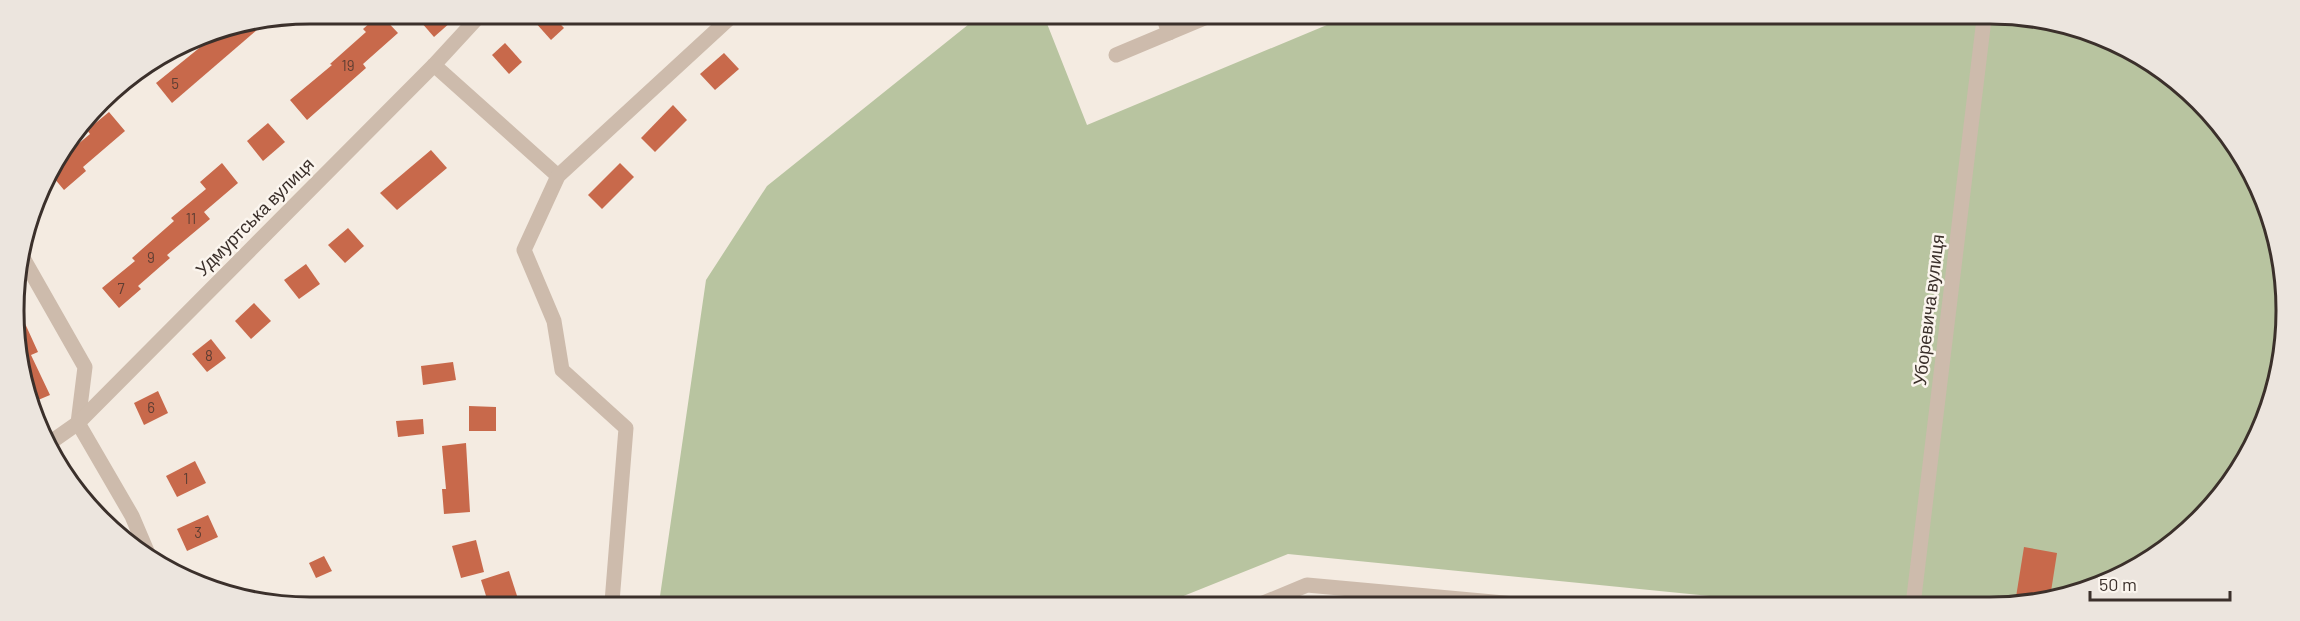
<svg xmlns="http://www.w3.org/2000/svg" width="2300" height="621" viewBox="0 0 2300 621" font-family="Barlow,sans-serif">
<style>
.green{fill:#b8c4a0}
.building{fill:#c8694b}
.lines{fill:none;stroke-linecap:round;stroke-linejoin:round}
.minor{stroke:#cdbbac;stroke-width:15}
.labels{text-anchor:middle;stroke-width:5;stroke-linejoin:round;paint-order:stroke}
.number-label{font-size:15px;fill:#5e3e33}
.street-label{font-size:18px;fill:#3b302b;stroke:#fbf5ee}
.rim{fill:none;stroke:#3b302b;stroke-width:3}
</style>
<rect width="100%" height="100%" fill="#f4ebe1"/>
<path class="green" d="M979 16H1044L1087 125 1346 17 2047 19 2154 63 2236 145 2281 252V368L2256 442 2199 521 2121 577 2028 605H1799L1288 554 1166 603H659L706 280 767 186Z"/>
<g class="building">
<path d="M380 14 398 33 363 64 366 68 307 120 290 100 332 65 330 64 366 32 363 29Z"/>
<path d="M414 14H460L434 37Z"/>
<path d="M541 14H551L564 28 551 40 534 21Z"/>
<path d="M265 23 172 103 156 83 219 32Z"/>
<path d="M505 43 522 62 509 74 492 55Z"/>
<path d="M724 53 739 69 715 90 700 74Z"/>
<path d="M673 105 687 120 655 152 641 138Z"/>
<path d="M109 112 125 131 83 167 86 171 64 190 49 172 58 161 90 134 87 130Z"/>
<path d="M268 123 285 142 263 161 247 141Z"/>
<path d="M431 150 447 168 397 210 380 193Z"/>
<path d="M222 163 238 183 204 212 210 219 167 255 170 258 138 286 141 289 119 308 102 288 135 261 132 258 174 221 171 218 206 189 200 182Z"/>
<path d="M620 163 634 177 602 209 588 195Z"/>
<path d="M348 228 364 246 345 263 328 245Z"/>
<path d="M306 264 320 284 299 299 284 280Z"/>
<path d="M254 303 271 321 251 339 235 321Z"/>
<path d="M18 308 38 352 31 355 50 395 31 403 24 388Z"/>
<path d="M211 339 226 358 207 372 192 354Z"/>
<path d="M453 362 456 380 423 385 421 366Z"/>
<path d="M158 391 168 413 144 425 134 403Z"/>
<path d="M469 406 496 407V431H469Z"/>
<path d="M423 419 424 434 398 437 396 421Z"/>
<path d="M466 443 470 512 444 514 442 489H446L442 446Z"/>
<path d="M195 461 206 483 177 497 166 476Z"/>
<path d="M208 515 218 537 187 551 177 529Z"/>
<path d="M476 540 484 572 461 578 452 546Z"/>
<path d="M2024 547 2057 553 2050 598 2040 601 2016 597Z"/>
<path d="M324 556 332 571 316 578 309 563Z"/>
<path d="M509 571 519 602H488L481 580Z"/>
</g>
<g class="lines">
<g class="minor">
<path d="M1163 16 1169 33"/>
<path d="M1116 55 1209 16"/>
<path d="M434 65 558 176"/>
<path d="M107 97 138 73"/>
<path d="M23 258 85 367 78 423 132 516 149 556"/>
<path d="M51 442 78 423 434 65 481 14"/>
<path d="M612 602 626 428 562 370 554 321 524 250 558 176 733 15"/>
<path d="M1261 604 1307 585 1515 604"/>
<path d="M1913 605 1984 19"/>
</g>
</g>
<g class="labels">
<g class="number-label">
<text x="348" y="71">19</text>
<text x="175" y="89">5</text>
<text x="191" y="224">11</text>
<text x="151" y="263">9</text>
<text x="121" y="294">7</text>
<text x="209" y="361">8</text>
<text x="151" y="413">6</text>
<text x="186" y="484">1</text>
<text x="198" y="538">3</text>
</g>
<g class="street-label">
<text transform="translate(255 217) rotate(-45)" y="6">Удмуртська вулиця</text>
<text transform="translate(1929 310) rotate(-83)" y="6">Уборевича вулиця</text>
</g>
</g>
<path d="M0 0H2300V621H0ZM310 24H1990A286 286 0 0 1 2276 310V311A286 286 0 0 1 1990 597H310A286 286 0 0 1 24 311V310A286 286 0 0 1 310 24Z" fill="#ece5de" fill-rule="evenodd"/>
<path class="rim" d="M310 24H1990A286 286 0 0 1 2276 310V311A286 286 0 0 1 1990 597H310A286 286 0 0 1 24 311V310A286 286 0 0 1 310 24Z"/>
<path d="M2090 591v9h140v-9" fill="none" stroke="#3b302b" stroke-width="3"/>
<text x="2099" y="591" font-size="18" fill="#3b302b" stroke="#fbf5ee" stroke-width="4.5" paint-order="stroke">50 m</text>
</svg>
